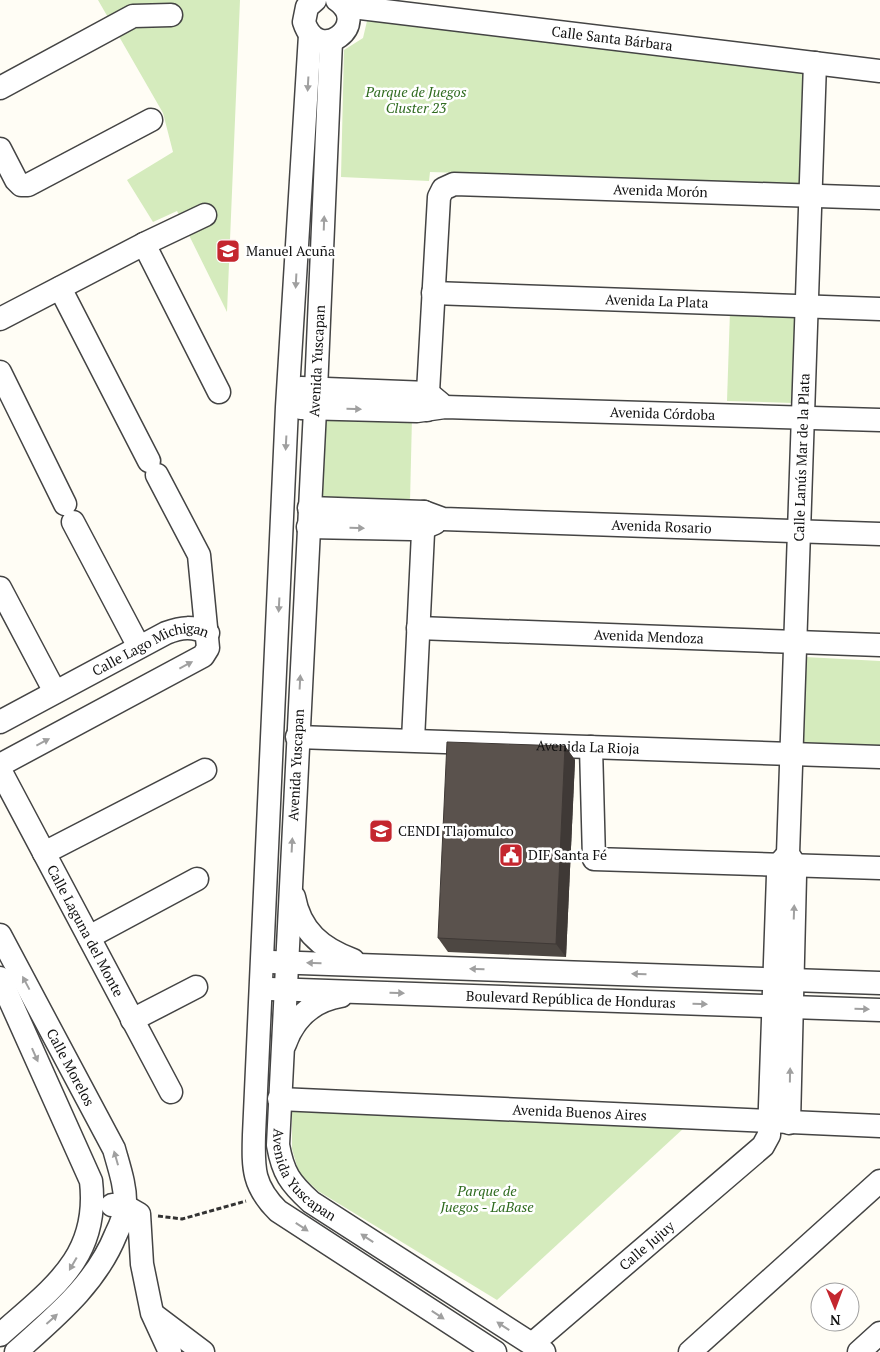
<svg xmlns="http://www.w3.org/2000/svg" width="880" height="1352" viewBox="0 0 880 1352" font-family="'PT Serif',serif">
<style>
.green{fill:#d5ebbd}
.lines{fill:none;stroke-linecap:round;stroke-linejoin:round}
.minor-casing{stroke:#444;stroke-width:25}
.path{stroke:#333;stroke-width:3;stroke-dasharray:5 2.5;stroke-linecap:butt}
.minor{stroke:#fff;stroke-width:22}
.wall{fill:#4d4742}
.shaded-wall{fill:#3f3936}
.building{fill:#5a524d;stroke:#3f3936}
.oneway{fill:#a0a0a0}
.labels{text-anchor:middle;stroke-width:5;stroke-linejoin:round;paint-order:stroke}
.street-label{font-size:14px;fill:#111;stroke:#fff}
.park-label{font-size:14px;font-style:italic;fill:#2f6b1f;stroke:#fff}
.poi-label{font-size:14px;fill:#111;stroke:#fff;text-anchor:start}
</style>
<rect width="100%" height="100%" fill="#fffdf5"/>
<g class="green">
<path d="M98 0H240L227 312 177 211 153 222 127 180 173 152 163 113Z"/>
<path d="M367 21 805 69 803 184 430 172 429 181 341 177 344 50 363 38Z"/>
<path d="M730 311 796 313 793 403 727 401Z"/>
<path d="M324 414 412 417 410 502 322 499Z"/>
<path d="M805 657 880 661V747L804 743Z"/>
<path d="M292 1109 684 1128 497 1300 318 1191 299 1173 292 1149Z"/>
</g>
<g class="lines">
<g class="minor-casing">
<g id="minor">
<path d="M315 0 307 7 304 22C318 66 372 24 337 0"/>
<path id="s1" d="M344 6 880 71"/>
<path d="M310 35 287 407 254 1135C253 1169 253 1186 278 1211L495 1352"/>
<path id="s2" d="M331 41 316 390 278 1145C283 1173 290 1183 311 1202L544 1352"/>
<path d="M0 88 133 16 171 15"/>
<path d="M0 149 16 180 21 185H28L151 120"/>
<path d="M144 244 219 392"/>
<path d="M60 288 149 461"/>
<path id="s3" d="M433 293 880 309"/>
<path d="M0 319 144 244 205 215"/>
<path d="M0 372 65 504"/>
<path d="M301 388 428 393 440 403"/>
<path id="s4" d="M301 408 417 411 445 407 880 420"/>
<path id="s5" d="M427 410 439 197 443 189 454 184 880 198"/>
<path id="s6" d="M309 508 424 512 443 519 880 534"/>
<path d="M73 522 139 647"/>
<path d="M308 527 411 529 423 528 435 523"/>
<path d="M0 588 55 692"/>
<path id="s7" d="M418 628 880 645"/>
<path id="s8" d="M0 722 166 633C182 627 192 626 208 633"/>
<path id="s9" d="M297 737 880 757"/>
<path d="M413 740 424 512"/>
<path d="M591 747 594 859 880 868"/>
<path d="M0 765 203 656 208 648 199 555 157 475"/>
<path id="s10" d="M0 770 171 1092"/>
<path d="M44 853 205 770"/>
<path d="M294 897C300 931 322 949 353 960"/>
<path id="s11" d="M0 935 114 1149C119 1167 126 1187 125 1205 125 1214 120 1226 116 1234 96 1284 55 1317 16 1352"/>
<path d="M89 937 197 879"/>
<path d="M271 962 880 983"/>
<path d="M0 978 91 1181C100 1258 51 1289 0 1335"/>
<path id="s12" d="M270 989 880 1010"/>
<path d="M132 1020 196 987"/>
<path d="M285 1044C294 1018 312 1001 341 996"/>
<path id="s13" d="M279 1099 880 1126"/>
<path id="s14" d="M789 1123 795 876V865L788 854 815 63"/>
<path d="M112 1205 125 1206 139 1214 142 1264 152 1313 170 1352"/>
<path d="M154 1315 203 1352"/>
<path id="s15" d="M532 1344 763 1146 769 1135 778 875 779 864 788 854"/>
<path d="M690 1352 880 1181"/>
<path d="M859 1352 880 1333"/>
</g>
</g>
<path class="path" d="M158 1216 182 1219 246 1201"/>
<use href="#minor" class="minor"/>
</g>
<path class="wall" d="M565 746 575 760 566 957 448 952 438 938Z"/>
<path class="shaded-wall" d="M565 746 575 760 566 957 556 944Z"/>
<path class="building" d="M447 742 565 746 556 944 438 938Z"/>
<defs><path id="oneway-solid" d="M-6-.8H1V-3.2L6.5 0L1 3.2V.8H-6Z" transform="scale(1.25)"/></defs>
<g class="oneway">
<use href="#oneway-solid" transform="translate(308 84) rotate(93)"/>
<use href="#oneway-solid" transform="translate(324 223) rotate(-88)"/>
<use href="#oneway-solid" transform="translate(296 281) rotate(93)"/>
<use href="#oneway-solid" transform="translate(354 409) rotate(1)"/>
<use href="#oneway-solid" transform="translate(286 443) rotate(93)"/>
<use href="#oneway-solid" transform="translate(357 528) rotate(1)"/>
<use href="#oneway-solid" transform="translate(279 605) rotate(93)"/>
<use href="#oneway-solid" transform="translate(186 665) rotate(-28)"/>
<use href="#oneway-solid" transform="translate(300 682) rotate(-87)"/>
<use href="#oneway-solid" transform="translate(43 742) rotate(-28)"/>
<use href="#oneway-solid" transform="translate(292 845) rotate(-87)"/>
<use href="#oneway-solid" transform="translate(794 912) rotate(-88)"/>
<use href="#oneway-solid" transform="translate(314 963) rotate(-178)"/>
<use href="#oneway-solid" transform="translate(477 969) rotate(-178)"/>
<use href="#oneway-solid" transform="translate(639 974) rotate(-178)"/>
<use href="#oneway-solid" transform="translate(26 983) rotate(-118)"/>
<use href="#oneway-solid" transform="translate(397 993) rotate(2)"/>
<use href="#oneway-solid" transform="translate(700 1004) rotate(2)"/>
<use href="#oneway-solid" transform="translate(862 1009) rotate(2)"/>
<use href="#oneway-solid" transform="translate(35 1055) rotate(66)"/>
<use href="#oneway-solid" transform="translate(790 1075) rotate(-89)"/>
<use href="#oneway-solid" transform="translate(116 1158) rotate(-106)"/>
<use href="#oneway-solid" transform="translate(302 1227) rotate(33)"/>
<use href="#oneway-solid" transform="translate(367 1238) rotate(-147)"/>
<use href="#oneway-solid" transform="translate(73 1264) rotate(120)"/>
<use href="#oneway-solid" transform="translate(438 1315) rotate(33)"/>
<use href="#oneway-solid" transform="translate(52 1319) rotate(-42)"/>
<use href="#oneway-solid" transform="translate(503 1326) rotate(-147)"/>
</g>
<defs>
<g id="school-square" transform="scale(1.25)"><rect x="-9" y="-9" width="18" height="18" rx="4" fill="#c4262e" stroke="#fff"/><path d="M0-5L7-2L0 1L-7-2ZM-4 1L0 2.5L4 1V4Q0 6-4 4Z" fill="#fff"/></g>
<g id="civic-square" transform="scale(1.25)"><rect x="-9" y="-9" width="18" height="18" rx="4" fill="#c4262e" stroke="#fff"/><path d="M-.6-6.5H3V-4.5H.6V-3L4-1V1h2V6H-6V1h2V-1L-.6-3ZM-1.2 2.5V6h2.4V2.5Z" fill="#fff"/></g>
</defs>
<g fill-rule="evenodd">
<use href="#school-square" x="228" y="251"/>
<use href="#school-square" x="381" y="831"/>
<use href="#civic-square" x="511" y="855"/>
</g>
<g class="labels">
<g class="street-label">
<text dy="5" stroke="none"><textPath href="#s1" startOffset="270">Calle Santa Bárbara</textPath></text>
<text dy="5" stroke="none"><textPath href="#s5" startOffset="441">Avenida Morón</textPath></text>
<text dy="5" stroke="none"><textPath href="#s3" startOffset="224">Avenida La Plata</textPath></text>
<text transform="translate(317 361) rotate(-87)" y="5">Avenida Yuscapan</text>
<text dy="5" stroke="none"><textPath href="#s4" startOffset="362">Avenida Córdoba</textPath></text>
<text dy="5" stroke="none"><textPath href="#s14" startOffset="668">Calle Lanús Mar de la Plata</textPath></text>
<text dy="5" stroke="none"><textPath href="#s6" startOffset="354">Avenida Rosario</textPath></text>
<text dy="5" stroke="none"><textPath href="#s7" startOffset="231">Avenida Mendoza</textPath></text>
<text dy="5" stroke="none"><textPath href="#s8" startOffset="169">Calle Lago Michigan</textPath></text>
<text dy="5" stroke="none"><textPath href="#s9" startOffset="291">Avenida La Rioja</textPath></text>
<text transform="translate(296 765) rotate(-87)" y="5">Avenida Yuscapan</text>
<text dy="5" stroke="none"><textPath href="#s10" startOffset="182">Calle Laguna del Monte</textPath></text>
<text dy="5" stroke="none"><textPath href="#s12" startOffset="301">Boulevard República de Honduras</textPath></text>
<text dy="5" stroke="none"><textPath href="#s11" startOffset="150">Calle Morelos</textPath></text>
<text dy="5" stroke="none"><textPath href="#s13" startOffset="301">Avenida Buenos Aires</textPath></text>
<text dy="5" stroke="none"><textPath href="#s2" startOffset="1145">Avenida Yuscapan</textPath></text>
<text dy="5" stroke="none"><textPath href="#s15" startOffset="151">Calle Jujuy</textPath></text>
</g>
<g class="park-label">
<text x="416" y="97">Parque de Juegos<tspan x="416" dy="16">Cluster 23</tspan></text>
<text x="487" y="1196">Parque de<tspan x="487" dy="16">Juegos - LaBase</tspan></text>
</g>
<g class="poi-label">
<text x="246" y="256">Manuel Acuña</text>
<text x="398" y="836">CENDI Tlajomulco</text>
<text x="528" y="860">DIF Santa Fé</text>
</g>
</g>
<g transform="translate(835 1307) rotate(179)"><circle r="24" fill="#ffffff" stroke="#a0a0a0"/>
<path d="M0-4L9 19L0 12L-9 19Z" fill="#c4262e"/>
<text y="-8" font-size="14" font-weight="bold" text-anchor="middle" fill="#111111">N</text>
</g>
</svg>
